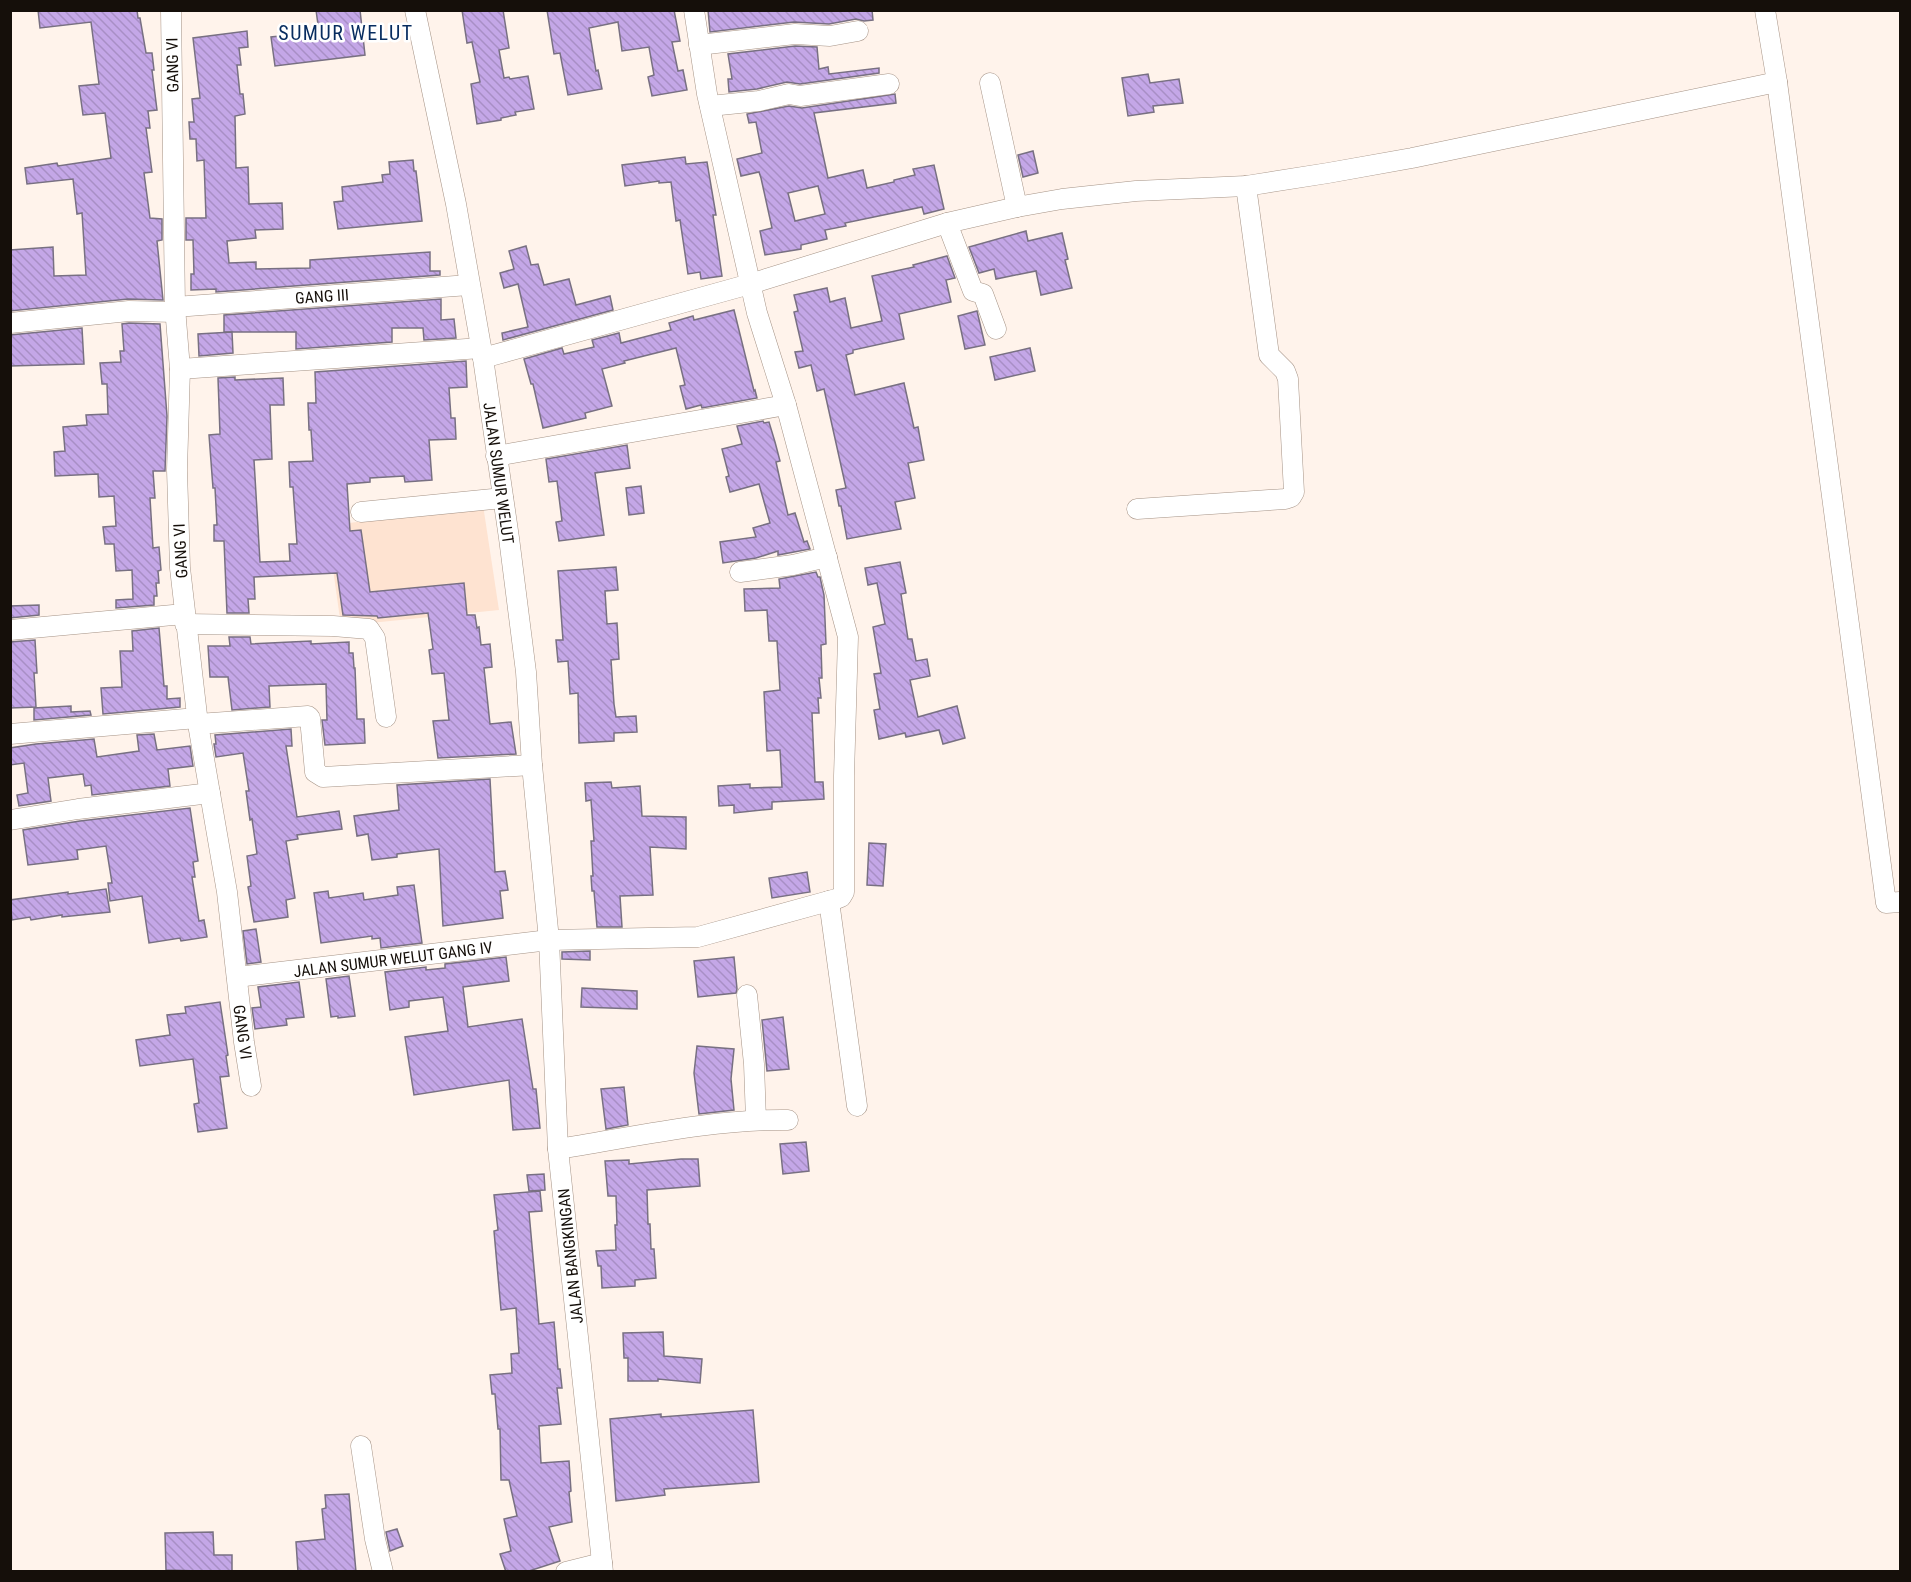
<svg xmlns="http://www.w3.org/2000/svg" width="1911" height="1582" viewBox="0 0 1911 1582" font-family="'Roboto Condensed',sans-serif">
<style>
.built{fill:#fee3d1}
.building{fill:url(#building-back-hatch);stroke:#787082;stroke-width:1.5;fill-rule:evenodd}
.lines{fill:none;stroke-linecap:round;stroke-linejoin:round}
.minor-casing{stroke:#a59386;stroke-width:21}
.minor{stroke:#fff;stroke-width:20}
.labels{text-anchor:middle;stroke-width:5;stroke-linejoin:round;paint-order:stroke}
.street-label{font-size:16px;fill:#150f0a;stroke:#fff}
.quarter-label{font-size:20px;letter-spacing:1.5px;fill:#072c5f;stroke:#fff}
</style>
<defs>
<pattern id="building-back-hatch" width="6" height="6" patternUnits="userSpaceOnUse" patternTransform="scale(1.5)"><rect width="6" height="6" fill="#c4a7e7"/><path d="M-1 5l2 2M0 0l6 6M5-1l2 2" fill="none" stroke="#a88fc5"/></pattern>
</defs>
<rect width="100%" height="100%" fill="#fff3eb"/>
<path class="built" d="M483 505 499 610 341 626 327 526Z"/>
<g class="building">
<path d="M38 10H137L138 18H140L146 53H152L154 70H152L157 110 148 111 150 128H146L152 172 144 173 150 218 162 219V240L157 241 163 300 128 299 10 311V250L53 247 54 276 86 275 82 213 77 214 73 179 27 184 25 168 57 163 58 166 111 158 105 113 83 115 79 86 99 84 91 22 40 28Z"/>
<path d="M316 10H360L365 55 275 66 271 37 319 32Z"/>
<path d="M462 10H503L509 48 499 50 504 78 509 77 510 79 528 76 534 109 515 112 516 115 501 118V120L477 124 471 84 480 82 472 42 467 43Z"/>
<path d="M547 10H674L680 41 672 42 678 71 683 70 687 90 652 96 648 77 654 75 649 47 622 51 618 22 589 28 596 71 598 70 602 89 568 95 560 53 554 54Z"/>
<path d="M708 10H872L873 20 864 21 856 19 829 24 794 22 710 32Z"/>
<path d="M247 31 248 47 239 48 241 65H237L240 94H243L245 114 235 116 236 168 248 167 249 204 282 203 283 229 255 230 256 238 227 241 229 263 256 262V269L310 268V260L430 252V271H440V275L216 292V289L191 290V274H194L193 240H186V218H206L204 160 197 161 196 139H190L189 122H194L192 99 200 98 193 38Z"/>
<path d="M795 46 817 47 819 69 828 67 829 74 879 68V73L800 84 787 82 757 89 729 92 728 79H732L728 54Z"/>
<path d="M1148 74 1150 83 1179 79 1183 103 1153 106 1154 112 1128 116 1122 78Z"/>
<path d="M895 94 896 103 814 113 828 178 863 170 867 188 894 182V180L915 175 913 169 934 165 944 209 924 214 922 207 845 223 846 226 825 230 827 239 801 245V249L765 255 760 231 772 228 761 178 759 172 741 176 737 159 762 153 756 122 749 123 747 114 789 106 802 108ZM818 186 825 214 795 221 788 193Z"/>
<path d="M1033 151 1038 173 1023 177 1018 155Z"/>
<path d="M685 157 686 164 707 162 716 215H713L722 276 701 279 700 272 688 274 680 220 676 221 671 182 659 183V181L625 186 622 165Z"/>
<path d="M413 160 414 171H416L422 221 338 229 334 202 343 201 342 187 383 182 382 175 390 174 389 162Z"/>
<path d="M1026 231 1028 241 1062 233 1068 259 1065 260 1072 288 1041 295 1036 271 996 279 994 269 979 273 969 247Z"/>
<path d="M526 246 531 265 538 264 544 285 569 279 576 305 610 296 613 310 503 340 502 333 528 327 518 284 504 288 500 273 514 269 509 251Z"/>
<path d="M947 256 955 278 946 280 951 302 899 314 904 339 853 350V353L846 355 855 395 904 383 914 428 918 427 924 460 908 463 915 498 895 502 901 529 847 539 841 506H839L836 490 846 488 824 389 817 391 811 365 799 368 795 352 803 351 794 312 798 311 794 295 827 288 830 302 845 298 851 328 882 321 872 276 914 267 913 265Z"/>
<path d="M441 299V320L454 319 456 338 424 340 423 328H392V342L296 349V332H224V315Z"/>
<path d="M734 310 754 391 755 390 757 398 702 408 701 405 686 409 680 386 685 385 676 348 624 361 625 363 602 369 612 406 585 413 586 418 543 428 533 384H531L524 359 562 348 564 354 594 347 592 340 619 333 621 343 671 330 669 323 693 316 694 320Z"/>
<path d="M977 311 985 345 965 349 958 316Z"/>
<path d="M129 323 160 324 167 416 165 471H153L155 498H150L153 548 159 547 161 570 158 571 159 583H156L157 596H154V605L116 608V600L133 599 132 570 116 571 114 544H105L103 527 116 526 114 496 99 497 98 474 55 476 54 452 65 451 63 427 87 425 86 415 108 414 107 384H102L100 363 121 362 120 351H124L122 324Z"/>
<path d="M82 328 84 364 10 366V335Z"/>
<path d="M232 332 233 353 199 356 198 334Z"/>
<path d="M1030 348 1035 371 995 380 990 357Z"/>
<path d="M466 361 467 387 449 388 451 418H455L456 439 429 440 432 480 405 482 404 476 370 478V482L347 484 350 531 361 530 370 592 464 583 467 615H475L477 628 479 627 481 645 490 644 492 667 484 668 490 724 511 722 516 754 438 758 433 721 449 720 444 673 432 674 429 650 433 649 428 613 378 618 377 616 343 615 337 573 254 577 255 599H248L249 613H227L224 541H214V525H217L215 488H213L209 435 220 434 218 378 235 377V380L283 378 284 405H270L272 459 254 460 260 562 290 561 289 544H297L293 487H290L289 462 313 461 311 430H309L308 403H316L315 372Z"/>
<path d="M763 421 764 423 769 422 775 442 780 461 776 462 780 480 788 515 795 513 804 542 807 541 810 549 778 555V551L756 558 723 563 720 542 756 537 753 528 770 523 759 484 730 492 726 477 729 476 722 449 742 444 737 426Z"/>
<path d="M627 445 630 468 595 473 604 535 559 541 556 522 562 521 557 481 549 482 546 459Z"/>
<path d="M641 486 644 513 629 515 626 488Z"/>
<path d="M900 562 906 593 901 594 908 639H912L916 661 927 659 930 676 910 680 918 717 957 706 965 738 943 744 939 730 906 737 905 733 879 739 874 710 880 709 874 674 881 673 873 627 885 624 877 583 868 585 865 568Z"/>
<path d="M616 567 618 590 605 591 607 624 617 623 619 659 611 660 614 704 616 717 636 716 637 732 614 733V741L579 743 578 693 570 694 568 661 558 662 556 640H563L558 571Z"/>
<path d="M816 572 818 577H820L824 595 826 644 821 645 822 678H819L821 698H818L819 713H812L813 737 815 782H823L824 799 772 802V809L734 813V805L719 806 718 786 750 784V788L782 787 780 750 767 751 764 692 780 690 777 641H769L767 610 745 611 744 589 780 588 779 579Z"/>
<path d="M39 605V615L10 618V606Z"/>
<path d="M159 628 164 686H167V699L180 698V707L103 714 101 688 122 687 120 651H133L132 631Z"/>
<path d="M229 637H250L251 644 311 641V644L349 642V653H353L354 668H355L357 719H364L365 743 325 745 322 720H327L326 684 269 686 270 707 232 710 228 677H210L208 646H230Z"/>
<path d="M35 640 37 673H34L36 707 10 708V642Z"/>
<path d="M71 706V712L90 711 91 715 34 720V708Z"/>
<path d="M291 729 292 746H286L297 817 339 811 342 829 297 835 298 839 286 841 295 898 286 900 288 917 254 922 248 887 251 886 247 856 257 854 252 819 250 820 246 791H249L243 753 216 757 214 744H216L215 735Z"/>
<path d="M154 734 157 750 190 746 193 766 168 769 170 786 92 795 91 785 85 786 83 774 48 778 51 801 19 806 17 795 28 793 24 763 10 765V748L36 744 94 739 97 757 139 751 137 735Z"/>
<path d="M490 779 495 872 505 871 508 890 500 891 503 918 443 926 439 849 397 854V857L372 860 368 834 357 836 354 816 399 810 397 785Z"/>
<path d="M611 782 612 788 640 786 642 816 686 817V849L650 847 653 895 620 896 622 927H597L594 891H592L591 876H593L591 841H594L591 800 586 801 585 783Z"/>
<path d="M190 808 198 861 193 862 195 877H192L199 921 204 920 207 937 181 941 180 938 149 943 142 896 110 901 108 883H112L106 846 77 850 78 859 28 865 23 830 80 821Z"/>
<path d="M869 843 886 844 883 886 867 885Z"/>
<path d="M807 872 810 892 772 898 769 878Z"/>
<path d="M414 885 422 943 381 948 380 938 372 939V936L321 943 314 893 328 891 329 898 363 893 364 900 398 895 397 887Z"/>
<path d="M106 889 110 912 62 917V915L31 920 30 917 12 920 10 900 68 892V894Z"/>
<path d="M256 929 261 962 247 964 243 931Z"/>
<path d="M590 951V960L562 959V952Z"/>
<path d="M506 957 509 981 463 987 468 1027 522 1019 533 1089H536L540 1128 513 1130 509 1080 414 1095 405 1037 448 1031 443 997 409 1001V1007L390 1010 385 972 426 967V970L445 968V964Z"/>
<path d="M734 957 737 989 736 993 698 997 694 961Z"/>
<path d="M349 976 355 1016 338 1018V1016L331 1017 326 979Z"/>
<path d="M299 982 304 1017 286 1019 287 1025 255 1029 252 1008 261 1007 258 987Z"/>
<path d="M582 988 637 991V1009L581 1007Z"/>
<path d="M220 1002 228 1055 226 1056 229 1076 220 1077 227 1128 198 1132 194 1104 199 1103 193 1059 140 1066 136 1040 170 1035 167 1015 186 1013 185 1007Z"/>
<path d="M783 1017 789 1069 767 1071 762 1020Z"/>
<path d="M697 1046 734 1049 731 1079 734 1110 699 1114 694 1073Z"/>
<path d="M624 1087 628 1125 606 1129 601 1089Z"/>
<path d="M806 1142 809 1171 783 1174 780 1144Z"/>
<path d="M681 1159H698L700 1186 647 1190 648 1224H650L651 1249H654L656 1278 635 1280V1286L602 1288 601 1266H598L596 1251 616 1250 615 1225H617L616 1196H608L605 1161 629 1160V1164Z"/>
<path d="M544 1174 545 1190 529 1191 527 1175Z"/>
<path d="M540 1191 542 1211 529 1212 539 1324 554 1322 558 1369H560L562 1388H557L561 1424 539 1426 541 1463 569 1461 571 1491 569 1492 572 1522 549 1527 560 1561 526 1572H506L500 1554 511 1551 504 1519 517 1516 509 1480H501L500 1429H498L495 1394H492L490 1375 512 1373 511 1354 519 1353 516 1308 501 1310 494 1231 498 1230 494 1195Z"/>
<path d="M663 1332 664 1356 702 1359 700 1383 658 1379V1381H628V1358H624L623 1333Z"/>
<path d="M753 1410 759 1482 664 1489 665 1495 616 1501 610 1419 661 1414V1417Z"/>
<path d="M349 1494 356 1572H298L296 1542 325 1539 322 1509 326 1508 325 1495Z"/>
<path d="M397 1529 403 1546 390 1551 386 1532Z"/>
<path d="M213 1532 214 1555H232V1572L166 1570 165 1533Z"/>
</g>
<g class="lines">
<g class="minor-casing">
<g id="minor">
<path d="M171 10 175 307 180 369 177 470 180 568 198 724 227 892 244 1042 251 1086"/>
<path d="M415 10 456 204 483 358 509 538 526 672 532 765 549 940 558 1149 603 1572"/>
<path d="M1765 10 1777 82 1886 903 1900 902"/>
<path d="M699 45 795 34 830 36 858 31"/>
<path d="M990 83 1017 207"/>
<path d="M710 106 759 101 789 94 800 96 889 84"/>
<path d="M947 223 973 291 983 294 996 329"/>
<path d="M175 307 469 285"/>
<path d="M10 323 129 311 175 312"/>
<path d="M483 358 750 284 947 223 1017 207 1062 199 1136 191 1246 186 1328 173 1412 158 1777 82"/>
<path d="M180 369 481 348"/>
<path d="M496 456 786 405"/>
<path d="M1137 509 1285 499 1291 497 1294 492 1288 379 1285 371 1269 355 1246 186"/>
<path d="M361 512 503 498"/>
<path d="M740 572 793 565 827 557"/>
<path d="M185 624 333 626 369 629 375 638 386 717"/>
<path d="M10 630 184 614"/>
<path d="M198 724 308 716 310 718 315 772 323 777 532 765"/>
<path d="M10 734 197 718"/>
<path d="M10 820 78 809 210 793"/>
<path d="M829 901 857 1106"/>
<path d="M237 977 549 940 698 937 836 899 841 897 844 892V776L848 637 786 405 757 313 707 94 694 10"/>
<path d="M747 995 754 1064 756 1120"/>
<path d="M558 1149C634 1137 711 1119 788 1120"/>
<path d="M361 1446 375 1539 383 1572"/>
<path d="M566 1572 602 1563"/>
</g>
</g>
<use href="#minor" class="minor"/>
</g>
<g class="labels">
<g class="street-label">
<text transform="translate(172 65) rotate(-91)" y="6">GANG VI</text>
<text transform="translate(322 296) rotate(-4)" y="6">GANG III</text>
<text transform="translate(499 473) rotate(82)" y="6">JALAN SUMUR WELUT</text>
<text transform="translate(180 551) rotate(-93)" y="6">GANG VI</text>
<text transform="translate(393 959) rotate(-7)" y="6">JALAN SUMUR WELUT GANG IV</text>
<text transform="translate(243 1032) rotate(82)" y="6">GANG VI</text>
<text transform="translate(570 1256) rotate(-96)" y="6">JALAN BANGKINGAN</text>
</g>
<g class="quarter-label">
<text x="346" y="40">SUMUR WELUT</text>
</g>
</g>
<rect width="1911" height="1582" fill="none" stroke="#150f0a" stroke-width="24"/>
</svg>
